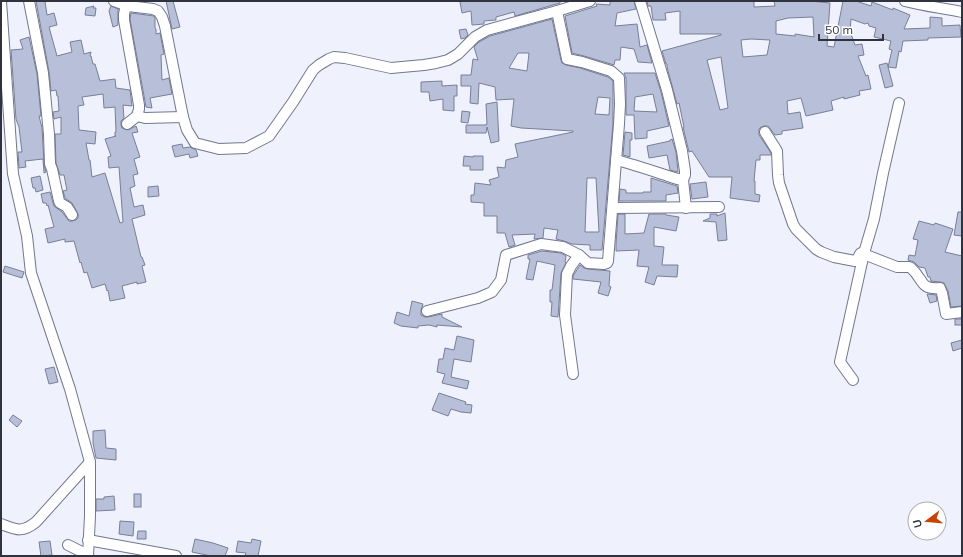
<svg xmlns="http://www.w3.org/2000/svg" width="963" height="557" viewBox="0 0 963 557" font-family="Mulish,sans-serif">
<style>
.building{fill:#b8bfd8;stroke:#787f96;fill-rule:evenodd}
.lines{fill:none;stroke-linecap:round;stroke-linejoin:round}
.street-casing{stroke:#71788e;stroke-width:12}
.street{stroke:#fff;stroke-width:10}
</style>
<rect width="100%" height="100%" fill="#eff2fd"/>
<g class="building">
<path d="M36 1H45L47 15 54 13 57 25 49 27 57 56 72 52 70 42 81 40 84 54 91 52 90 56H91L93 64H95L100 81 115 79 116 88 130 90 132 106 123 105 124 118 121 121V125L122 128 128 130 136 126 138 132 132 133 140 157 134 159 138 174 133 175 135 186 130 188 134 207 143 205 145 215 132 219 141 257H142L145 265 142 266 146 282 137 284V282L122 286 125 298 110 301 108 290 107 291 105 284 92 288 87 272 84 273 81 262 80 263 74 241 65 242V239L48 243 45 229 54 227 48 205 47 206 46 203H43L41 194 50 192 54 206 62 212 69 221H72L76 220 78 218V214L72 203 65 198 63 191 67 190 64 175H60L56 163 55 134H61V117L54 119 53 112 59 111 58 96H57L56 90 51 91 49 72ZM103 94 104 108 115 107 116 132H115V136H116L105 139 111 156 108 157 109 168 119 167 123 222 120 223 105 173 92 177 90 160H89L86 143 95 144 96 132 79 130 78 106 84 105 82 97Z"/>
<path d="M166 1H173L180 27 172 29Z"/>
<path d="M464 1H560V3L515 16 514 12 496 17V20L484 21V24L472 25 471 11 462 13 460 2Z"/>
<path d="M610 1H634L636 9 617 13 615 26 637 24 640 47 647 45 652 63 638 62 634 49 621 47 620 60H615L614 65 584 56 572 53 565 16 597 6 596 4 610 5Z"/>
<path d="M647 1H754V7L775 6 774 1H810L830 3 827 46 834 47 843 1H856L871 6 872 2 893 10V8L910 15 904 29 930 28V17L942 18V26L960 25 961 37 928 38V40L903 41 901 52 899 51 896 68 888 67 892 50 889 49 891 41 874 37 876 28 869 26 868 23 865 24 851 19 850 31 855 45 862 44 864 55 858 56 866 76 868 75 871 89 859 91 860 95 844 99V97L831 101 833 110 806 116 801 98 787 101 788 114 800 112 803 128 782 131V134L775 135 768 126H764L761 127 759 129V135L771 153V155H760V160H756L754 181H755V194L760 195 759 202 730 198 732 177H709L692 151 689 152 683 127H684L679 103 677 104 667 67V64H666L662 51 721 35V34H680V11L665 13 666 20H653L651 6H648ZM813 17 814 37 795 34V36L776 34V21L788 18ZM751 39 770 40 767 55 743 57 741 40ZM721 57 728 108 720 110 707 60Z"/>
<path d="M94 6 93 8H96L95 16 85 15 86 8Z"/>
<path d="M111 6 118 9V25L113 27 109 11Z"/>
<path d="M131 13 154 16 155 18V28L156 29V34L160 33 164 54 161 55 162 80 169 78 172 94 150 98 152 108 146 107 130 19Z"/>
<path d="M552 19 561 60 562 63 566 65 580 68 608 77 613 81V124L602 250H590V245L572 244 564 241 556 239 558 230 544 228 543 238 534 239 535 234 512 235 515 245 509 247 505 233H497V216H484V203L471 202V195H474L475 183 491 185 489 180 499 177 497 167 505 168 506 160 518 157 515 144 573 132V131L521 128 511 126 514 99 496 100 495 87 479 83 478 104 470 103 471 86H461V75H471L473 59 478 60 474 47 479 42 490 36ZM518 53H529L527 71 509 68ZM598 97 610 98 609 115 595 114ZM587 178H596L599 232H585Z"/>
<path d="M466 29 468 35 465 38 461 39 459 30Z"/>
<path d="M29 37 37 74 41 116H39L42 128 44 164 46 172 44 173 43 159 25 161 26 167 19 168 18 152H22L19 127 16 119 11 50 23 49 20 40Z"/>
<path d="M887 63 893 86 885 88 879 65Z"/>
<path d="M624 73H655L661 92 669 126 647 131V138L635 139 634 115H626V78ZM653 94 657 112 634 111 635 97Z"/>
<path d="M442 81V86L457 85V96H454V111L443 110V99L430 101 429 92H421V82Z"/>
<path d="M497 102 499 141 491 143 487 127 486 133H466V125H486V124H487L486 104Z"/>
<path d="M462 111 470 112 468 123 461 122Z"/>
<path d="M625 132 632 133V140H630V157L623 155Z"/>
<path d="M672 139 676 152 678 172 670 170 667 155 649 158 647 146 670 141V140Z"/>
<path d="M182 144 183 148 190 147 196 150 198 156 190 158 189 154 175 157 172 146Z"/>
<path d="M464 156 473 157V156H483V170H470V166H463Z"/>
<path d="M40 176 43 190 36 192 35 188H33L31 178Z"/>
<path d="M651 178 677 186 678 193 666 195V201H619L620 189 626 190V193H643V192H651Z"/>
<path d="M706 182 708 197 692 199 690 184Z"/>
<path d="M158 186 159 196 148 197V187Z"/>
<path d="M958 212H962V236L954 235Z"/>
<path d="M725 213 727 240 718 241 716 222 703 221 710 218V214H717V216Z"/>
<path d="M618 214H625V234L644 233 649 214H666V215L679 217 676 231 654 227V246L664 247 662 265H678L677 277 657 276 654 285 645 282 649 267 637 266 639 250 616 251V244Z"/>
<path d="M919 221 934 225 935 223 953 229 945 252 962 256V306L951 307 948 291 944 283 940 282 931 281 930 277H928L925 268 919 267 914 262 908 260 909 255 915 256 918 240 913 239Z"/>
<path d="M542 251 561 253 566 256 565 262 566 263 561 273 558 317 551 316 552 302H550V290H552L555 265 537 261 533 280 526 279 530 259H528V255Z"/>
<path d="M580 265 584 268 588 269 610 271 609 286 611 287 608 296 598 293 601 282 573 279V276Z"/>
<path d="M5 266 24 272 22 278 3 272Z"/>
<path d="M927 294 936 295 937 301 930 303Z"/>
<path d="M412 301 423 304 421 310V315L425 317H428L442 314V317L462 327 437 325V327L429 325 418 326V328L401 326 394 323 397 312 409 316Z"/>
<rect x="955" y="319" width="7" height="6"/>
<path d="M457 336 474 340 471 362 454 359 451 377 469 381 467 389 442 383 445 374 437 372 439 359H443L445 348 454 350Z"/>
<path d="M962 340V348L953 351 951 343Z"/>
<path d="M54 367 58 382 49 384 45 369Z"/>
<path d="M439 393 466 402 465 404 472 405 471 413 461 412 451 409 448 416 432 410Z"/>
<path d="M13 415 22 421 17 427 9 420Z"/>
<path d="M105 430 106 448 116 449V460L96 458 93 443V431Z"/>
<rect x="134" y="494" width="7" height="13"/>
<path d="M114 496 115 510 96 511V499H104V497Z"/>
<path d="M120 521 134 522 133 536 119 534Z"/>
<path d="M138 531H146V539H137Z"/>
<path d="M195 539 213 543 228 548 225 556H211L192 552Z"/>
<path d="M252 539 261 541 258 556H245L246 553 236 552 238 541 251 543Z"/>
<path d="M50 541 52 555 41 556 39 542Z"/>
</g>
<g class="lines">
<g class="street-casing">
<g id="street">
<path d="M1 1 13 174 27 236 31 273 70 389 90 462V516L88 556"/>
<path d="M29 1 43 73 49 134 50 164 52 169 59 201 60 203 67 207 72 215"/>
<path d="M114 1 128 6 153 9 158 11 162 17 165 26 183 117 187 130 195 143 219 149 246 148 269 136 293 102 313 70 319 65 329 59 334 57 345 58 391 68 424 65 436 63 448 60 458 54 475 37 487 30 557 11 590 1"/>
<path d="M640 1 667 90 682 151 685 171V175L683 180"/>
<path d="M905 1C923 6 943 8 962 12"/>
<path d="M126 5 124 14V20L139 105V109L137 116"/>
<path d="M557 11 567 59 582 62 611 71 619 78 620 104 619 124 608 261 607 263 604 264 588 263 579 255 571 266 567 274 565 315 573 374"/>
<path d="M127 124 137 116 145 118 183 117"/>
<path d="M765 132 777 151 778 175 779 183 793 224 796 229 816 249 821 252 834 257 855 261 857 260 860 254 861 253 897 267H909L911 268C924 279 919 290 940 288L942 293 946 314 962 312"/>
<path d="M616 160C632 164 647 169 662 174 669 176 675 179 683 180L686 208"/>
<path d="M613 208 719 207"/>
<path d="M427 311 478 298 492 292 501 280 506 255 541 244 563 247 579 255"/>
<path d="M853 380 840 362 864 253 874 219 883 173 899 103"/>
<path d="M1 524C17 530 22 533 36 522L90 462"/>
<path d="M88 540 176 556"/>
<path d="M68 545 88 555"/>
</g>
</g>
<use href="#street" class="street"/>
</g>
<rect width="963" height="557" fill="none" stroke="#30333d" stroke-width="4"/>
<g transform="translate(927 521) rotate(254)"><circle r="19" fill="#ffffff" stroke="#acadb1"/>
<path d="M0-3L7 15L0 10L-7 15Z" fill="#c84203"/>
<text y="-6" font-size="11" font-weight="bold" text-anchor="middle" fill="#30333d">U</text>
</g>
<path d="M819 34v6h64v-6" fill="none" stroke="#30333d" stroke-width="2"/>
<text x="825" y="34" font-size="12" fill="#30333d" stroke="#ffffff" stroke-width="3" paint-order="stroke">50 m</text>
</svg>
